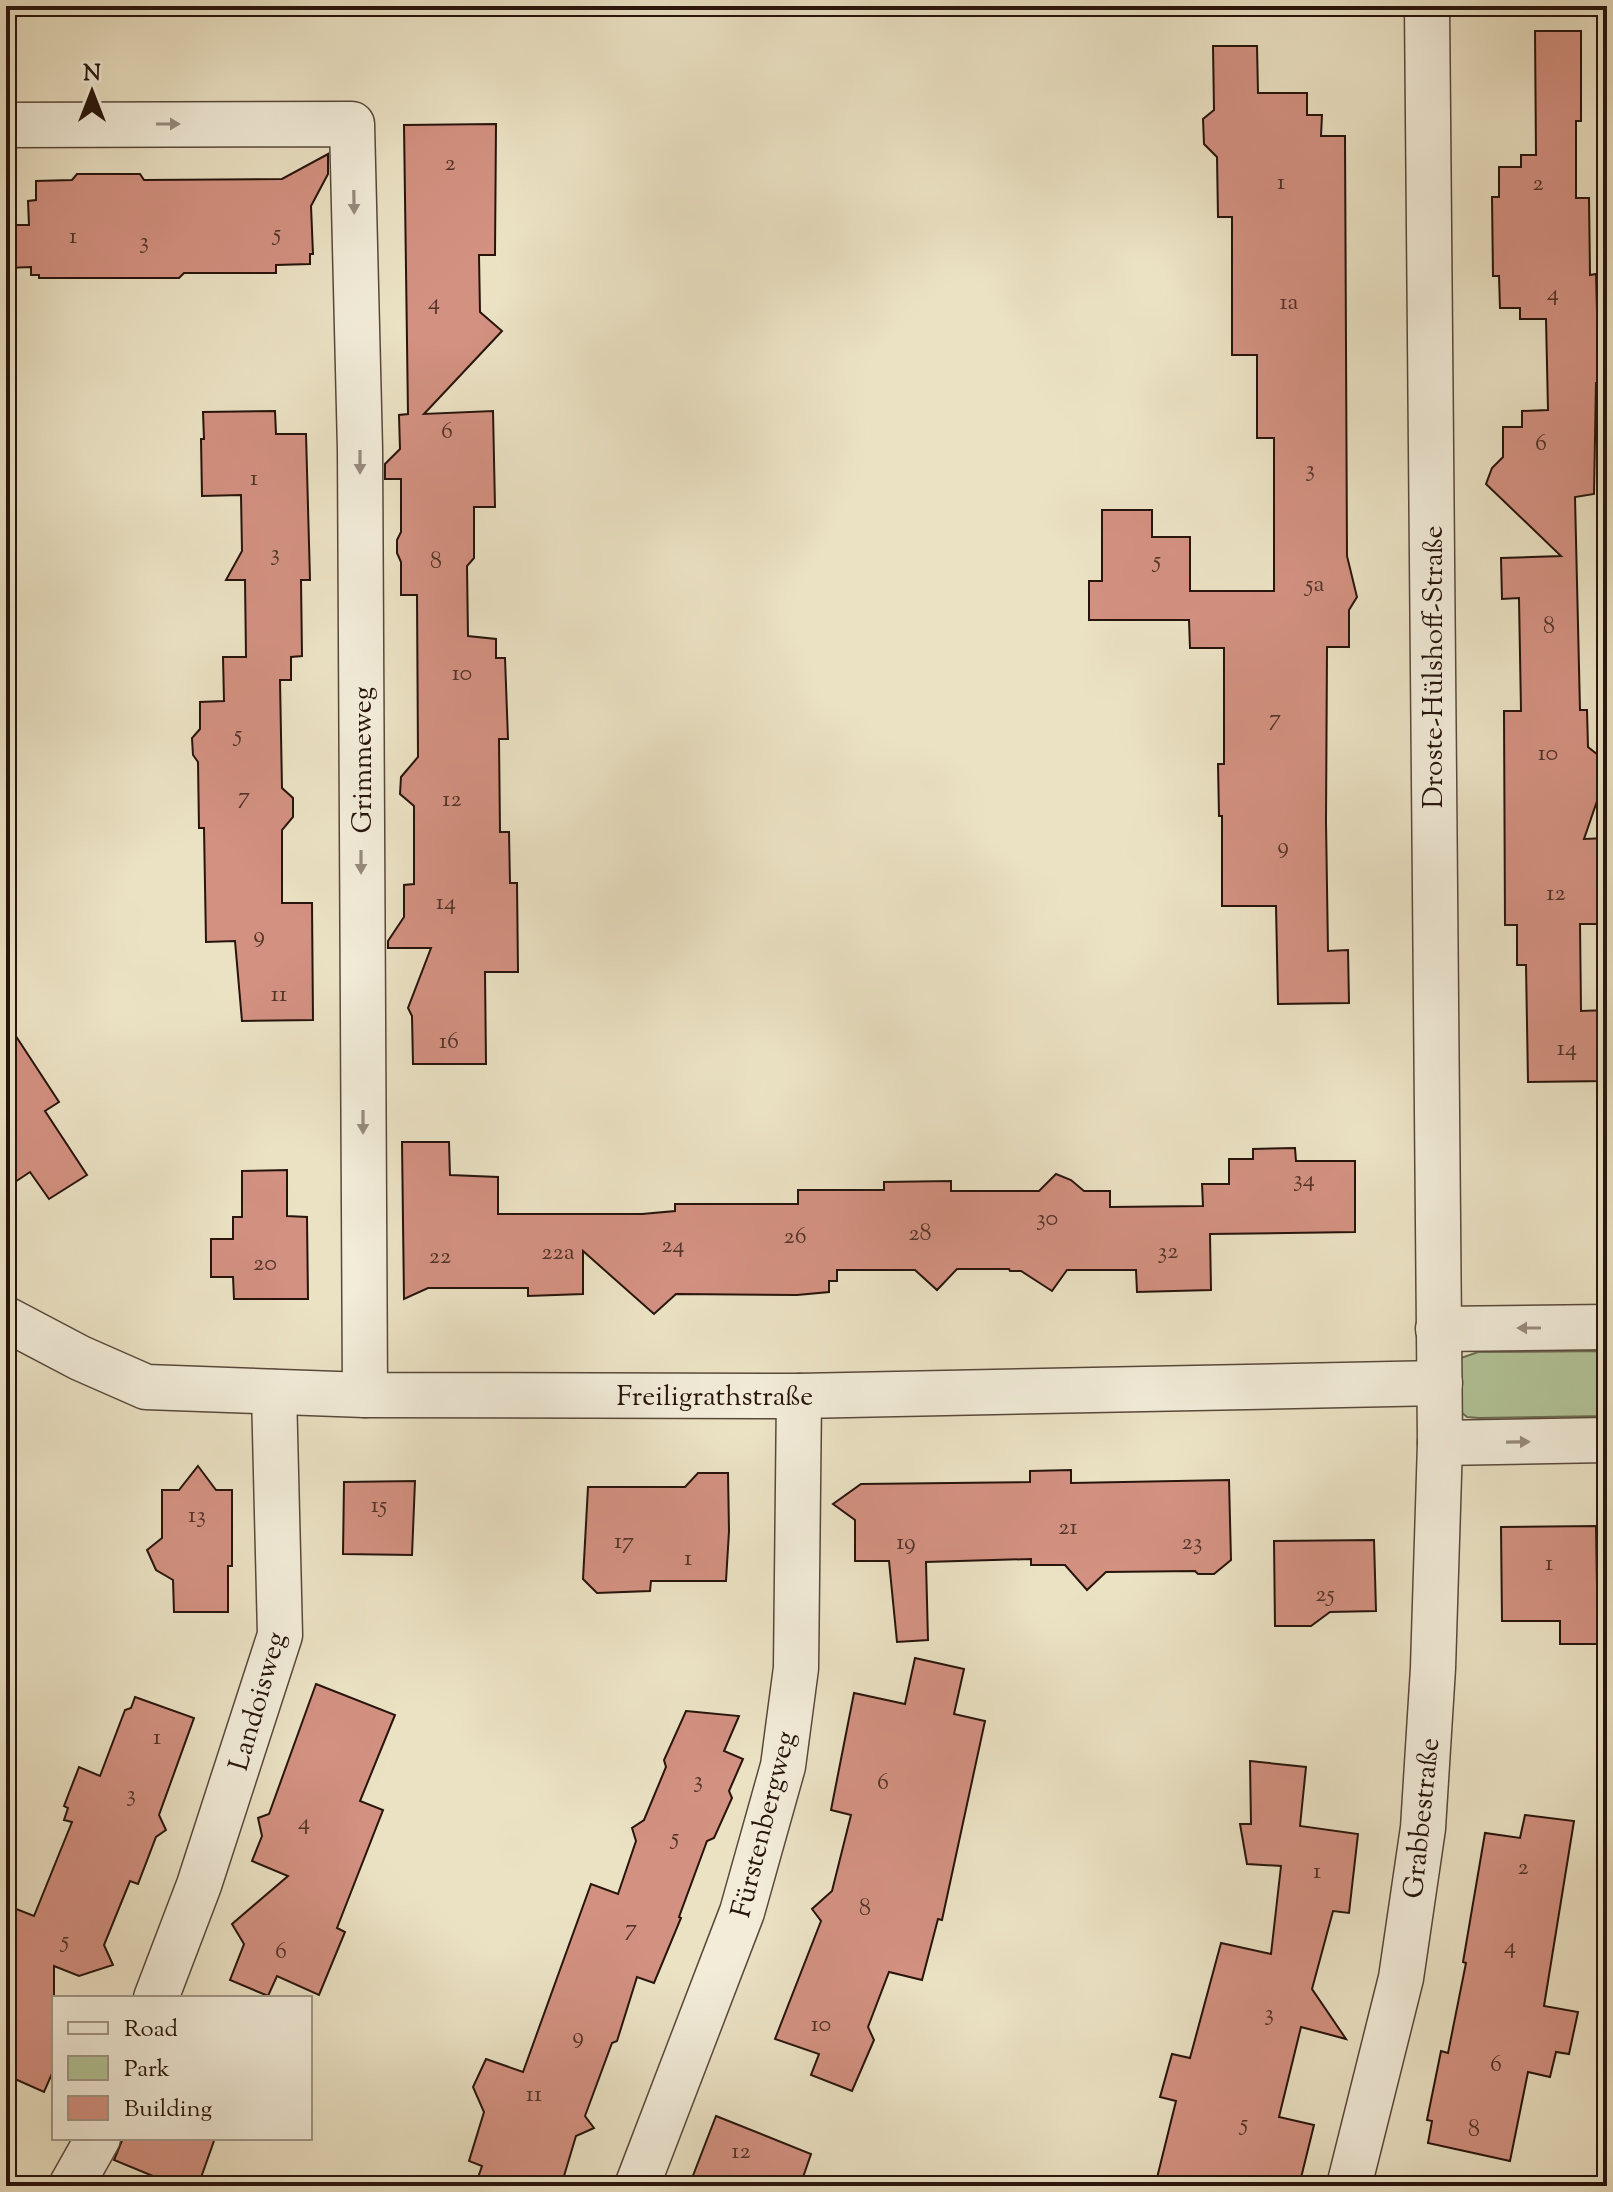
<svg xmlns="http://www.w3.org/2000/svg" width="1613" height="2192" viewBox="0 0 1613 2192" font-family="'Sorts Mill Goudy',serif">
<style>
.green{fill:#b2c498;stroke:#6c6c52;stroke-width:2}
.building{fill:#d39181;stroke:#27140c;stroke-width:2}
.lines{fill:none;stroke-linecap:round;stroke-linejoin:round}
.street-casing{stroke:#58483a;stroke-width:47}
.street{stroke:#f2ecd9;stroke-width:44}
.oneway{fill:#978b7d}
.labels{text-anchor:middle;stroke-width:6;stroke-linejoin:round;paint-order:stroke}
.number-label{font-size:24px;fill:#523329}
.street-label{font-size:28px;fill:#27140c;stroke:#f2ecd9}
</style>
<rect width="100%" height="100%" fill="#ebe2c4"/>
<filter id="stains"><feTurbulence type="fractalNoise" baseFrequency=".0025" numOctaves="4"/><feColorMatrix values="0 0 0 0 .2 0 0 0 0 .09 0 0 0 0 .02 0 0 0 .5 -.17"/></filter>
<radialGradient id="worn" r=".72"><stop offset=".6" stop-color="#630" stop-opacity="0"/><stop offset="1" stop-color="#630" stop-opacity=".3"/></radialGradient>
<path class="green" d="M1607 1351V1416L1479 1418 1467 1417 1455 1407 1461 1358 1478 1352Z"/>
<g class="building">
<path d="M1535 31H1581V121H1576V198H1589L1590 275 1596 274 1599 383H1596L1594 494 1575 497 1580 710H1587L1588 747 1602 758 1606 775 1584 839 1607 838V924H1580L1581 1011 1607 1010V1081L1528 1082 1526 965H1517V925H1505L1504 711H1521L1519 598 1502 599 1501 558 1561 556 1486 484 1492 468 1503 457V427H1522V411L1548 410 1546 319H1520V308H1500L1499 276H1493L1492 197H1499V167H1521V155H1536Z"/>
<path d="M1213 46H1257L1258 93H1307V115H1322L1321 136H1345L1347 556 1357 597 1349 610V647H1327L1326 822 1328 951 1348 950 1349 1003 1278 1004 1276 906H1222V816H1219L1218 764H1224V648H1190L1189 620H1089V581H1102V510H1152V537H1190V591H1274V438H1257V355H1232V217H1218L1217 157 1204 144 1203 119 1214 110Z"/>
<path d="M496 124 495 255H479L480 312 502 331 424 414 493 411 495 507H474V558L467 566 468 636 496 639V658H505L508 739H499L500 832H509L510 883H517L518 972H485L486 1064H413L412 1016 408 1008 431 948H388V941L404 917V885L414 884V806L400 794 401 777 418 757 417 595H401V562L397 553V540L401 532V479H385V464L400 449 399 415 408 414 404 125Z"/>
<path d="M328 154V174L311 206 313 254H310V264L276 265V273H184L179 278H39V275H31V267L6 268V225H29L28 201 36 200V181L72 180 77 174H140L144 180 282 179Z"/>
<path d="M275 411 276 434H306L310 580H301L302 656 291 657V680H280L282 788 293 798V817L282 830V903H312L313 1020 242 1021 235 941 206 942 204 828H199L198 762 193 755 192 738 200 729V702L224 701 223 657H246L245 580H226L242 551 241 495 202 496 201 439H204L203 412Z"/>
<path d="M6 1021 59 1102 45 1111 87 1175 49 1199 30 1172 6 1188Z"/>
<path d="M402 1142H449L450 1175 498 1177V1214H642L675 1211V1204H798V1190H884V1182L951 1181V1191H1039L1056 1174 1071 1180 1084 1191H1110V1207L1203 1206 1202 1184H1229V1159H1253V1149L1295 1148 1296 1161H1355V1232L1210 1234 1211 1290 1137 1292 1136 1270H1067L1052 1291 1021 1271H1010L1009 1269H957L937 1290 915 1270H837V1281H829V1292L797 1295 676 1294 654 1314 583 1251V1294L528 1296V1288H428L404 1299Z"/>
<path d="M287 1170V1216L307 1217 308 1299H234L233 1277H211V1239H233V1217H242V1171Z"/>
<path d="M198 1466 216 1490H232V1566H228V1612H174L173 1580 156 1570 147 1550 162 1538V1490H179Z"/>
<path d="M1071 1470V1483L1229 1480 1231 1560 1214 1574H1198L1195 1571 1106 1572 1087 1590 1065 1565H1031V1559L926 1562 928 1640 897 1642 889 1561H855V1520L833 1504 861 1484 1030 1482V1471Z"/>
<path d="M698 1473H728L729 1531 726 1581H651L650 1591 597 1593 583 1579 588 1487H685Z"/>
<path d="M415 1481 412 1555 343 1554 344 1482Z"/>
<path d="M1596 1526 1597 1587H1607V1644H1560V1621H1502L1501 1527Z"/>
<path d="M1374 1540 1376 1611 1330 1612 1311 1626H1275L1274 1541Z"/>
<path d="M915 1658 964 1669 954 1714 985 1721 942 1920 938 1919 922 1980 889 1972 868 2027 874 2040 852 2091 811 2075 819 2054 775 2039 821 1921 812 1909 832 1891 851 1815 831 1810 854 1693 905 1704Z"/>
<path d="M316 1684 395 1715 360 1801 383 1810 337 1928 345 1932 319 1995 277 1976 268 1996 230 1980 244 1944 232 1924 288 1876 252 1861 262 1836 258 1818 269 1814Z"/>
<path d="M135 1697 194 1718 159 1815 166 1830 156 1837 138 1884 130 1881 104 1945 113 1965 79 1976 54 1966V2069L44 2092 6 2075V1905L34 1916 72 1822 64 1820 68 1808 64 1806 79 1767 100 1776 125 1710 131 1708Z"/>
<path d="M686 1711 739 1716 724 1751 743 1759 729 1791 732 1798 714 1838 707 1841 679 1917 681 1918 654 1983 637 1977 617 2041 612 2043 585 2116 594 2128 576 2136 561 2186H475L482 2166 469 2161 484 2112 473 2087 486 2059 523 2072 591 1884 618 1894 636 1841 632 1828 644 1820 666 1767 664 1760Z"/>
<path d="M1250 1761 1306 1767 1300 1826 1358 1834 1349 1913 1333 1911 1312 1989 1346 2039 1301 2027 1279 2117 1314 2125 1299 2186H1155L1176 2101 1160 2097 1172 2054 1190 2058 1221 1943 1271 1954 1281 1866 1247 1864 1240 1824H1251Z"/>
<path d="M1525 1815 1574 1821 1544 2006 1578 2012 1569 2054 1556 2052 1550 2077 1528 2072 1510 2161 1428 2143 1432 2121 1427 2120 1441 2051 1448 2053 1466 1963 1463 1962 1485 1833 1520 1838Z"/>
<path d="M716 2116 811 2154 800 2186H689Z"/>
<path d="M123 2138H215L198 2186H177L114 2160Z"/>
</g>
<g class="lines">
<g class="street-casing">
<g id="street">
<path d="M6 125 352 124 360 450 365 1395"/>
<path d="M6 1319 80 1358 146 1387 365 1395 799 1396 1440 1383"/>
<path d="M1438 1329 1607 1327"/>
<path d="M1440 1443 1607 1440"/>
<path d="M156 1998 199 1885 280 1635 274 1392"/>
<path d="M71 2186 98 2138"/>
<path d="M637 2186 742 1912 783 1766 796 1668 799 1396"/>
<path d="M1349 2186 1401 1978 1423 1828 1433 1668 1440 1443 1427 6"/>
</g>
</g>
<use href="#street" class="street"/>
</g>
<defs><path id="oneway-solid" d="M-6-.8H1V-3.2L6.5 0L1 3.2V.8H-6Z" transform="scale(2)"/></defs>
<g class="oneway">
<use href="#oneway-solid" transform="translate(168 124)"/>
<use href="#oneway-solid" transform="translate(354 202) rotate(89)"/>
<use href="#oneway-solid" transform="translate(360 462) rotate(90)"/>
<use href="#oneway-solid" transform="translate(361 862) rotate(90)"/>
<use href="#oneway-solid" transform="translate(363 1122) rotate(90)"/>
<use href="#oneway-solid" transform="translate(1529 1328) rotate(180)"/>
<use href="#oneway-solid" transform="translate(1518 1442) rotate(-1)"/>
</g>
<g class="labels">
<g class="number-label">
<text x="450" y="170">2</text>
<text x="1281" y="189">1</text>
<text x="1538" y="190">2</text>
<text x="277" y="240">5</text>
<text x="73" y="243">1</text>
<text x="144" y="248">3</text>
<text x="1553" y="300">4</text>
<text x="434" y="309">4</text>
<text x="1289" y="309">1a</text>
<text x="447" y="438">6</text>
<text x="1541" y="450">6</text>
<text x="1310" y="476">3</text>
<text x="254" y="485">1</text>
<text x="275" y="560">3</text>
<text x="1157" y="567">5</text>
<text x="436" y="568">8</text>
<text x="1315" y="591">5a</text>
<text x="1549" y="633">8</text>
<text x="462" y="680">10</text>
<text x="1275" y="725">7</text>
<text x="238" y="741">5</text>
<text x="1548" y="760">10</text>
<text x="244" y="803">7</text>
<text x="452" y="806">12</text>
<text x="1283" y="853">9</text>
<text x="1556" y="900">12</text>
<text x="446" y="909">14</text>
<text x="259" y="942">9</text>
<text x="279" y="1001">11</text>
<text x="449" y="1048">16</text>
<text x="1567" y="1055">14</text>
<text x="1304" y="1186">34</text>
<text x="1047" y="1225">30</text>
<text x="920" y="1240">28</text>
<text x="795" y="1243">26</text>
<text x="673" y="1252">24</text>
<text x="1168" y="1258">32</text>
<text x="558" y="1259">22a</text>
<text x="440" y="1263">22</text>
<text x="265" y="1270">20</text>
<text x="379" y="1512">15</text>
<text x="197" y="1522">13</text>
<text x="1068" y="1534">21</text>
<text x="624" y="1548">17</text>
<text x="906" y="1549">19</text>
<text x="1192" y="1549">23</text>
<text x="688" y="1565">1</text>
<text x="1549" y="1570">1</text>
<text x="1325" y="1601">25</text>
<text x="157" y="1744">1</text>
<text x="698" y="1787">3</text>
<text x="883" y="1789">6</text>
<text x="131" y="1801">3</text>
<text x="304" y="1829">4</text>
<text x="675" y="1844">5</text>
<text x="1523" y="1874">2</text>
<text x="1317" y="1878">1</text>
<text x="865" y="1915">8</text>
<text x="631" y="1935">7</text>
<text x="65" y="1947">5</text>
<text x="1510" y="1953">4</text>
<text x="281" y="1958">6</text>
<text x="1269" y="2020">3</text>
<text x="821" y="2031">10</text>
<text x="578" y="2043">9</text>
<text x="1496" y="2071">6</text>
<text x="534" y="2101">11</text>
<text x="1244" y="2130">5</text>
<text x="1474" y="2136">8</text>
<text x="741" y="2158">12</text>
</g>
<g class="street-label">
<text transform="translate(1432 667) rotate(-90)" y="10">Droste-Hülshoff-Straße</text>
<text transform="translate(361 760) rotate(-90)" y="10">Grimmeweg</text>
<text x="715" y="1405">Freiligrathstraße</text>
<text transform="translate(256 1701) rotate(-74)" y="10">Landoisweg</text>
<text transform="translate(1420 1818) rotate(-84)" y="10">Grabbestraße</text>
<text transform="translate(762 1824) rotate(-76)" y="10">Fürstenbergweg</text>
</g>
</g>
<rect width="1613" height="2192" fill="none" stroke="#ebe2c4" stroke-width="32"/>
<rect x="8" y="8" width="1597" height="2176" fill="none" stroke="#27140c" stroke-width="4"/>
<rect x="16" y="16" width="1581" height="2160" fill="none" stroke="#27140c" stroke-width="2"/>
<rect x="52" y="1996" width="260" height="144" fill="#f2ecd9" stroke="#a19687" stroke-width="2"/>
<rect x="68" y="2022" width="40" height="12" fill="#f2ecd9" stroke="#a19687" stroke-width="2"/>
<text x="124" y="2036" font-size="24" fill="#27140c">Road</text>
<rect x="68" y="2056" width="40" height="24" fill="#b2c498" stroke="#a19687" stroke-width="2"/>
<text x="124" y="2076" font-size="24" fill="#27140c">Park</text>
<rect x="68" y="2096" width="40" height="24" fill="#d39181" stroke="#a19687" stroke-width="2"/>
<text x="124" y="2116" font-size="24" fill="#27140c">Building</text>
<g transform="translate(92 92)" stroke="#f2ecd9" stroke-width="6" paint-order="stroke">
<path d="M0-6L14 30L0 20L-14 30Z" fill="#27140c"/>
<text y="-12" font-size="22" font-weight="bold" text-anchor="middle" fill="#27140c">N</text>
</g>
<rect width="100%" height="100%" filter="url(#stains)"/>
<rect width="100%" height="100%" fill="url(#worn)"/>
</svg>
